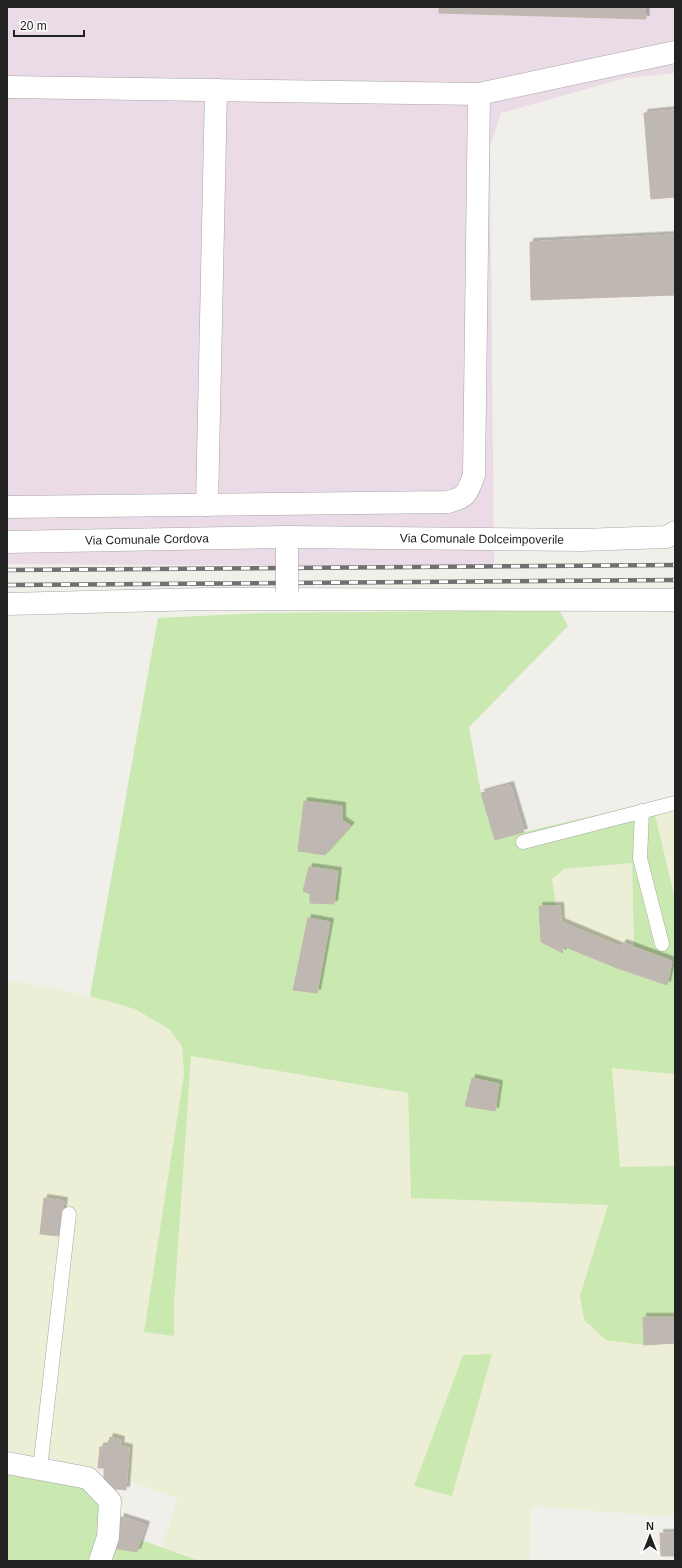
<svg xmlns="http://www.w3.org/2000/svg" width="682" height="1568" viewBox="0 0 682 1568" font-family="Arial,sans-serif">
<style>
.industrial{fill:#eadbe7}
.farmland{fill:#ecefd5;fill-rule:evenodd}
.grass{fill:#cae9b1;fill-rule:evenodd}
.building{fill:#bfb8b2;stroke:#c3b7ab;filter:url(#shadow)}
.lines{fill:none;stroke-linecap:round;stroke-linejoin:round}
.lane-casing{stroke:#a6a6a6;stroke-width:15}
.street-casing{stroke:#a6a6a6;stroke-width:23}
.lane{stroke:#fff;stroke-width:14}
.street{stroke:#fff;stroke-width:22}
.rail-casing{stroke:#707070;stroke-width:4.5}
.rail{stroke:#fff;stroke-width:3;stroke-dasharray:9;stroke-linecap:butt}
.street-bridge-casing{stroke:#a6a6a6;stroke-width:23;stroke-linecap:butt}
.street-bridge{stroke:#fff;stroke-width:22}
.labels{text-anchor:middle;stroke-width:3.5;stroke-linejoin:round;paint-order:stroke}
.street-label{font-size:12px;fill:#222;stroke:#fff}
</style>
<defs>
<filter id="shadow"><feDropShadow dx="3.5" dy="-3.5" stdDeviation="0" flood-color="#0004"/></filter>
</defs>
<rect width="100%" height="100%" fill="#f1efe9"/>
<path class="industrial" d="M7 7H675V73L626 78 501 113 490 147 494 567 7 564Z"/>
<g class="farmland">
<path d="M675 807V899L655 815Z"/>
<path d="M632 863 634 947 623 943 621 947 561 922 559 906H556L552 879 564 869Z"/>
<path d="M7 980 90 996 135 1009 169 1029 182 1045 184 1074 144 1332 174 1336V1305L190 1056 408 1093 411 1198 608 1205 580 1296 675 1343V1517L531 1506 529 1561H200L162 1547 178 1498 127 1480 129 1448 120 1446 121 1440 110 1437 107 1446 100 1447 98 1468 66 1465 53 1458 7 1454ZM491 1354 452 1496 414 1486V1485Z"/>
<path d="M612 1067 675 1074V1166L620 1167Z"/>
</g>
<g class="grass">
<path d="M559 610 568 626 469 727 481 793 495 840 524 832 652 802 675 899V1074L612 1068 620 1167 675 1166V1343L644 1345 606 1340 584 1320 580 1296 608 1205 411 1198 408 1093 191 1056 174 1305V1336L144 1332 184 1074 182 1046 169 1029 135 1009 90 996 158 618 260 613ZM632 863 634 947 672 961 666 985 617 968 563 946V953L541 942 540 906H556L552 879 564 869Z"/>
<path d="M492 1354 452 1496 414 1486 463 1355Z"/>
<path d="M7 1463 88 1478 110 1501 108 1537 141 1540 200 1561H7Z"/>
</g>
<g class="building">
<path d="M439 7H645L646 19 439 13Z"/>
<path d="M675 110V197L651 199 644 113Z"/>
<path d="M675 235V295L531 300 530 242Z"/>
<path d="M510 785 524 832 495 840 481 793Z"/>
<path d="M304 801 342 806V820L351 826 325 855 298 851Z"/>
<path d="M309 867 338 871 334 904 310 903V894L303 891Z"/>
<path d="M539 906H560L563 953 541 942Z"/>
<path d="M308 918 330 922 317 993 293 990Z"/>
<path d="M561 922 621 947 623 943 672 961 667 985 617 968 563 946Z"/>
<path d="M472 1078 499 1084 495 1111 465 1106Z"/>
<path d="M44 1198 64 1201 59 1236 40 1234Z"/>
<path d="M643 1317H675V1343L644 1345Z"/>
<path d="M110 1437 121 1440 120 1446 129 1448 126 1490 104 1488V1468H98L100 1447 107 1446Z"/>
<path d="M121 1517 146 1525 137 1552 112 1548Z"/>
<path d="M660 1533H675V1556H661Z"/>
</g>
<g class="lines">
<g class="lane-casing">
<g id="lane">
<path d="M642 811 640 858 662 944"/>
<path d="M523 842 675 803"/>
<path d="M40 1469 69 1214"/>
</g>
</g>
<g class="street-casing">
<g id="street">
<path d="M7 87 479 94 675 52"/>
<path d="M207 505 216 90"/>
<path d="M7 507 448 502C467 497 467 494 474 475L479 94"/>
<path id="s1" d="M7 542 287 537 581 540 667 537 675 532"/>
<path d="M7 604 205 599 675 600"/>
<path d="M7 1463 88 1478 110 1501 108 1537 100 1561"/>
</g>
</g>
<use href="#lane" class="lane"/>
<use href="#street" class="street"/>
<g class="rail-casing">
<g id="rail">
<path d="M7 570 675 565"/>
<path d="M7 585 675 580"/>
</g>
</g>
<use href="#rail" class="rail"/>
<g class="street-bridge-casing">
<path id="street-bridge" d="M287 548V592"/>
</g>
<use href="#street-bridge" class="street-bridge"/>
</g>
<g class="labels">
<g class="street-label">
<text dy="4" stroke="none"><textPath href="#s1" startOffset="140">Via Comunale Cordova</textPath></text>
<text dy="4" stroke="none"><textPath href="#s1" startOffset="475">Via Comunale Dolceimpoverile</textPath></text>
</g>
</g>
<rect width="682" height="1568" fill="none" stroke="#222222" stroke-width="16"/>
<g transform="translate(650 1536)" stroke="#ffffff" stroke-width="3" paint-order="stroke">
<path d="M0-3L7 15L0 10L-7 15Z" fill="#222222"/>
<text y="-6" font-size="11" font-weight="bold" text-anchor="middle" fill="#222222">N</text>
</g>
<path d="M14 30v6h70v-6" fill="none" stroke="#222222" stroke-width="2"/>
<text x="20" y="30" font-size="12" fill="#222222" stroke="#ffffff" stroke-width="3" paint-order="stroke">20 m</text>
</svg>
